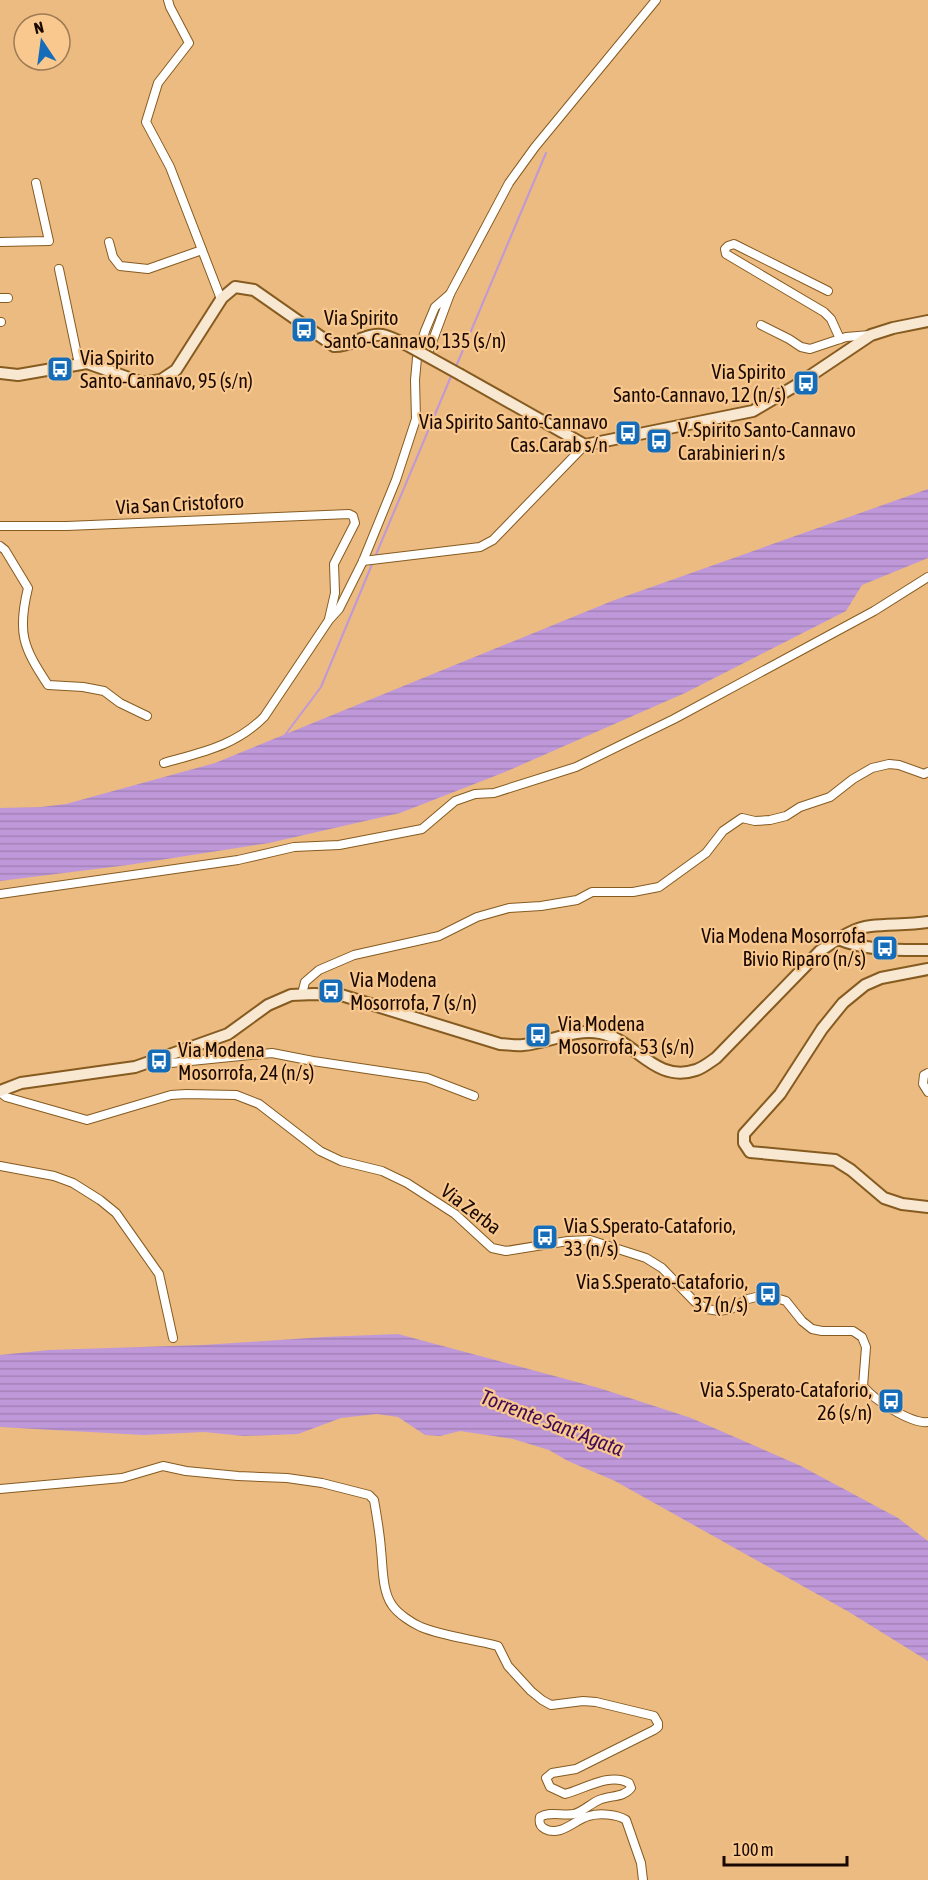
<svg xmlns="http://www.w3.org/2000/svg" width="928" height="1880" viewBox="0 0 928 1880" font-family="'Asap Condensed',sans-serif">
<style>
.water{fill:url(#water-rules)}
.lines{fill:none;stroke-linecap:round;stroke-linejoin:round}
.stream{stroke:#bf98d9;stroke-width:2}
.street-casing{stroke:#865b20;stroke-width:10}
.secondary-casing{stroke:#865b20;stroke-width:14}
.street{stroke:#fff;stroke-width:8}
.secondary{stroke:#f8e7d1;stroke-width:10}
.secondary-bridge-casing{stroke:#865b20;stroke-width:14;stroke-linecap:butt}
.secondary-bridge{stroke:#f8e7d1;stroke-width:10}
.labels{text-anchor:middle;stroke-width:4.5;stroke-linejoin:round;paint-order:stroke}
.poi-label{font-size:20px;fill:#180800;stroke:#f8c88e;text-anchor:start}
.street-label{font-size:20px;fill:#180800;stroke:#f8c88e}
.water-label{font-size:21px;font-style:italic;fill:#400b5a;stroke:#f8c88e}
</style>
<defs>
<pattern id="water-rules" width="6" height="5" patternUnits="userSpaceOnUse" patternTransform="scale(1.5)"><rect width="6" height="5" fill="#bf98d9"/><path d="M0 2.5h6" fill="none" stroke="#a382b8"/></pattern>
</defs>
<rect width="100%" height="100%" fill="#ebbb81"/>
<g class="water">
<path d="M928 489V558L862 585 846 611 685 693 505 772 400 813 269 843 128 865 0 881V808L41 807 66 804 215 763 612 601Z"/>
<path d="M398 1334 599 1388 691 1418 801 1466 898 1518 928 1541V1661L849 1612 615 1481 568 1461 549 1450 513 1439 460 1431 440 1436 425 1435 398 1417 377 1414 341 1418 298 1434 244 1436 204 1432 143 1435 0 1427V1355L49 1350 203 1345 324 1337Z"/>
</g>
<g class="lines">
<g class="stream">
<path d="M455 369 546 153"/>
<path d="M375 557 452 374"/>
<path d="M285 735 321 687 373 562"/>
</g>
<g class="street-casing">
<g id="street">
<path d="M168 0 170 7 189 43 158 83 146 122 170 167 221 299"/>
<path d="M0 242 49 241 36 183"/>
<path d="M109 242 113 257 120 266 148 269 202 250"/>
<path d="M59 269 79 364"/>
<path d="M828 291 734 244 728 246 725 249 726 254 824 312 831 319 840 339"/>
<path d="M0 298H8"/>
<path d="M0 322H1"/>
<path d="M761 325 789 339 801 347 810 349 846 337 870 335"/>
<path d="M427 356 450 294 509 183 535 147 656 0"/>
<path d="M0 526H67L349 514 353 516 355 523 334 564 335 593 329 619"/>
<path d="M0 546 5 550 28 588C17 633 23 647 48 685L83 687 104 691 120 703 147 716"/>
<path d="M363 561 480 547 493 540 585 445"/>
<path d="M164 763C202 752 235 746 264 717L329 620 339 609 363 561 396 480 416 419 415 380 417 358 425 331 435 307 450 294"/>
<path d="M0 894 238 860 294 847 339 845 422 829 455 801 475 794 494 793 576 767 674 719 874 611 928 577"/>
<path d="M302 994 305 982 319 970 354 955 439 936 477 917 509 908 541 906 577 900 592 892H633L659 887 706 853 723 831 742 818 755 821 770 820 786 816 800 807 830 797 853 779 872 768 889 764 899 765 924 774 928 772"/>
<path d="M151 1065 272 1053 313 1061 427 1078 474 1096"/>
<path d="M928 1073 924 1075 923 1084 928 1092"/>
<path d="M0 1092 6 1097 87 1120 171 1095 186 1094 236 1095 259 1104 320 1151 341 1161 382 1171 407 1183 455 1214 492 1248 506 1251 568 1241 590 1240 646 1258 662 1268 695 1302 707 1309 719 1311 731 1309 748 1299 760 1296 773 1297 786 1301 802 1321 812 1329 822 1331H853L862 1337 866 1347 863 1386C874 1400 911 1424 928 1422"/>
<path d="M0 1166 54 1176 73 1183 100 1200 116 1213 159 1274 173 1338"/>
<path d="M0 1489 122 1478 163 1466 186 1471 238 1476 287 1478 322 1483 369 1495 374 1500C377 1517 380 1534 381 1550 383 1567 382 1591 392 1605 398 1614 412 1623 421 1627 446 1637 473 1639 498 1646L508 1666 531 1691 542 1700 551 1705 583 1701 596 1702 654 1716 658 1723V1727L654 1730 576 1769 552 1773 546 1778 550 1787 565 1794C584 1789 610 1772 629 1783L631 1788C623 1798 611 1795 599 1800 590 1804 584 1811 574 1814 562 1816 550 1811 540 1817 539 1822 539 1826 545 1829 561 1837 574 1820 589 1816 599 1813 617 1814 626 1820L641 1863 643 1880"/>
</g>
</g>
<g class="secondary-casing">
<g id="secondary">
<path d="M0 373 18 375 87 363 143 383 161 380 176 370 222 298 235 287 254 290 334 346C351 347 365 333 382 335 389 336 398 341 405 344"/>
<path d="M461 375 585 445 753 411 795 386 871 335 893 328 928 321"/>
<path d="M838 939C867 951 897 950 928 950"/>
<path d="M928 969 881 978 865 985 843 1003 822 1029 780 1094 744 1134V1143L750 1152 835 1160 851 1170 884 1198 902 1204 928 1207"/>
<path d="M0 1091 21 1083 135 1067 155 1060 228 1034 268 1005 291 995 314 994 341 995 500 1044C507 1044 515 1046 523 1045 549 1043 574 1028 600 1033 635 1039 654 1084 696 1070 703 1068 710 1062 716 1058L820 951C835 941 852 928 871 926 890 924 909 925 928 922"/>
</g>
</g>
<use href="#street" class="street"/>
<use href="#secondary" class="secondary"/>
<g class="secondary-bridge-casing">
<path id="secondary-bridge" d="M405 344 461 375"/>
</g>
<use href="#secondary-bridge" class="secondary-bridge"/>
</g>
<defs>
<g id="bus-square" transform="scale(1.35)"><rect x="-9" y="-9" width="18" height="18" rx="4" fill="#156dba" stroke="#f8c88e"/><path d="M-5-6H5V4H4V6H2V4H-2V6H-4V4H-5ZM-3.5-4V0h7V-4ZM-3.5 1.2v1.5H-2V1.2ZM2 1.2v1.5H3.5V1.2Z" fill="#fff"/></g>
</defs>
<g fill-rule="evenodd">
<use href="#bus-square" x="304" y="330"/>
<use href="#bus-square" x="60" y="369"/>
<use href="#bus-square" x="806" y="383"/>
<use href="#bus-square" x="628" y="433"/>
<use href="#bus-square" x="659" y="441"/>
<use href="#bus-square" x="885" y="948"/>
<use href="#bus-square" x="331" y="991"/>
<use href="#bus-square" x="538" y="1035"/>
<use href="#bus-square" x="159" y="1061"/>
<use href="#bus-square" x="545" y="1237"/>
<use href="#bus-square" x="768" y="1294"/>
<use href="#bus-square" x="891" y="1401"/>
</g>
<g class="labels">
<g class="poi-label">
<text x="324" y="325">Via Spirito<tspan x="324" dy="23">Santo-Cannavo, 135 (s/n)</tspan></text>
<text x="80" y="365">Via Spirito<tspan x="80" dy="23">Santo-Cannavo, 95 (s/n)</tspan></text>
<text x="786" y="379" text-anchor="end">Via Spirito<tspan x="786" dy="23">Santo-Cannavo, 12 (n/s)</tspan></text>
<text x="608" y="429" text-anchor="end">Via Spirito Santo-Cannavo<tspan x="608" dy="23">Cas.Carab s/n</tspan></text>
<text x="678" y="437">V. Spirito Santo-Cannavo<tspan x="678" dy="23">Carabinieri n/s</tspan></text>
<text x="866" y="943" text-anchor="end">Via Modena Mosorrofa<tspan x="866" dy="23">Bivio Riparo (n/s)</tspan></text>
<text x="350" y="987">Via Modena<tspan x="350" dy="23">Mosorrofa, 7 (s/n)</tspan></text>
<text x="558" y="1031">Via Modena<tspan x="558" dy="23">Mosorrofa, 53 (s/n)</tspan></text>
<text x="178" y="1057">Via Modena<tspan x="178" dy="23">Mosorrofa, 24 (n/s)</tspan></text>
<text x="564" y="1233">Via S.Sperato-Cataforio,<tspan x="564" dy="23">33 (n/s)</tspan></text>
<text x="748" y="1289" text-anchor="end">Via S.Sperato-Cataforio,<tspan x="748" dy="23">37 (n/s)</tspan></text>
<text x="872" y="1397" text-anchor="end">Via S.Sperato-Cataforio,<tspan x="872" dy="23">26 (s/n)</tspan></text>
</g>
<g class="street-label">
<text transform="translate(180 504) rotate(-3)" y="7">Via San Cristoforo</text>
<text transform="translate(471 1209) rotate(37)" y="7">Via Zerba</text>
</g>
<g class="water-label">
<text transform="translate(552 1423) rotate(21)" y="7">Torrente Sant'Agata</text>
</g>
</g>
<g transform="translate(42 42) rotate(347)"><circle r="28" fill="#f8c88e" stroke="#9e7b55" stroke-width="1.5"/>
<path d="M0-4.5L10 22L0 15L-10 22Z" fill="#156dba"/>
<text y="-9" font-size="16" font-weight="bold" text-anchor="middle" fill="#180800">N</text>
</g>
<path d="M724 1856v9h123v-9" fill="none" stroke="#180800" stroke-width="3"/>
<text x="733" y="1856" font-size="18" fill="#180800" stroke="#f8c88e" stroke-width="4.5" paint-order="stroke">100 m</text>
</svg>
